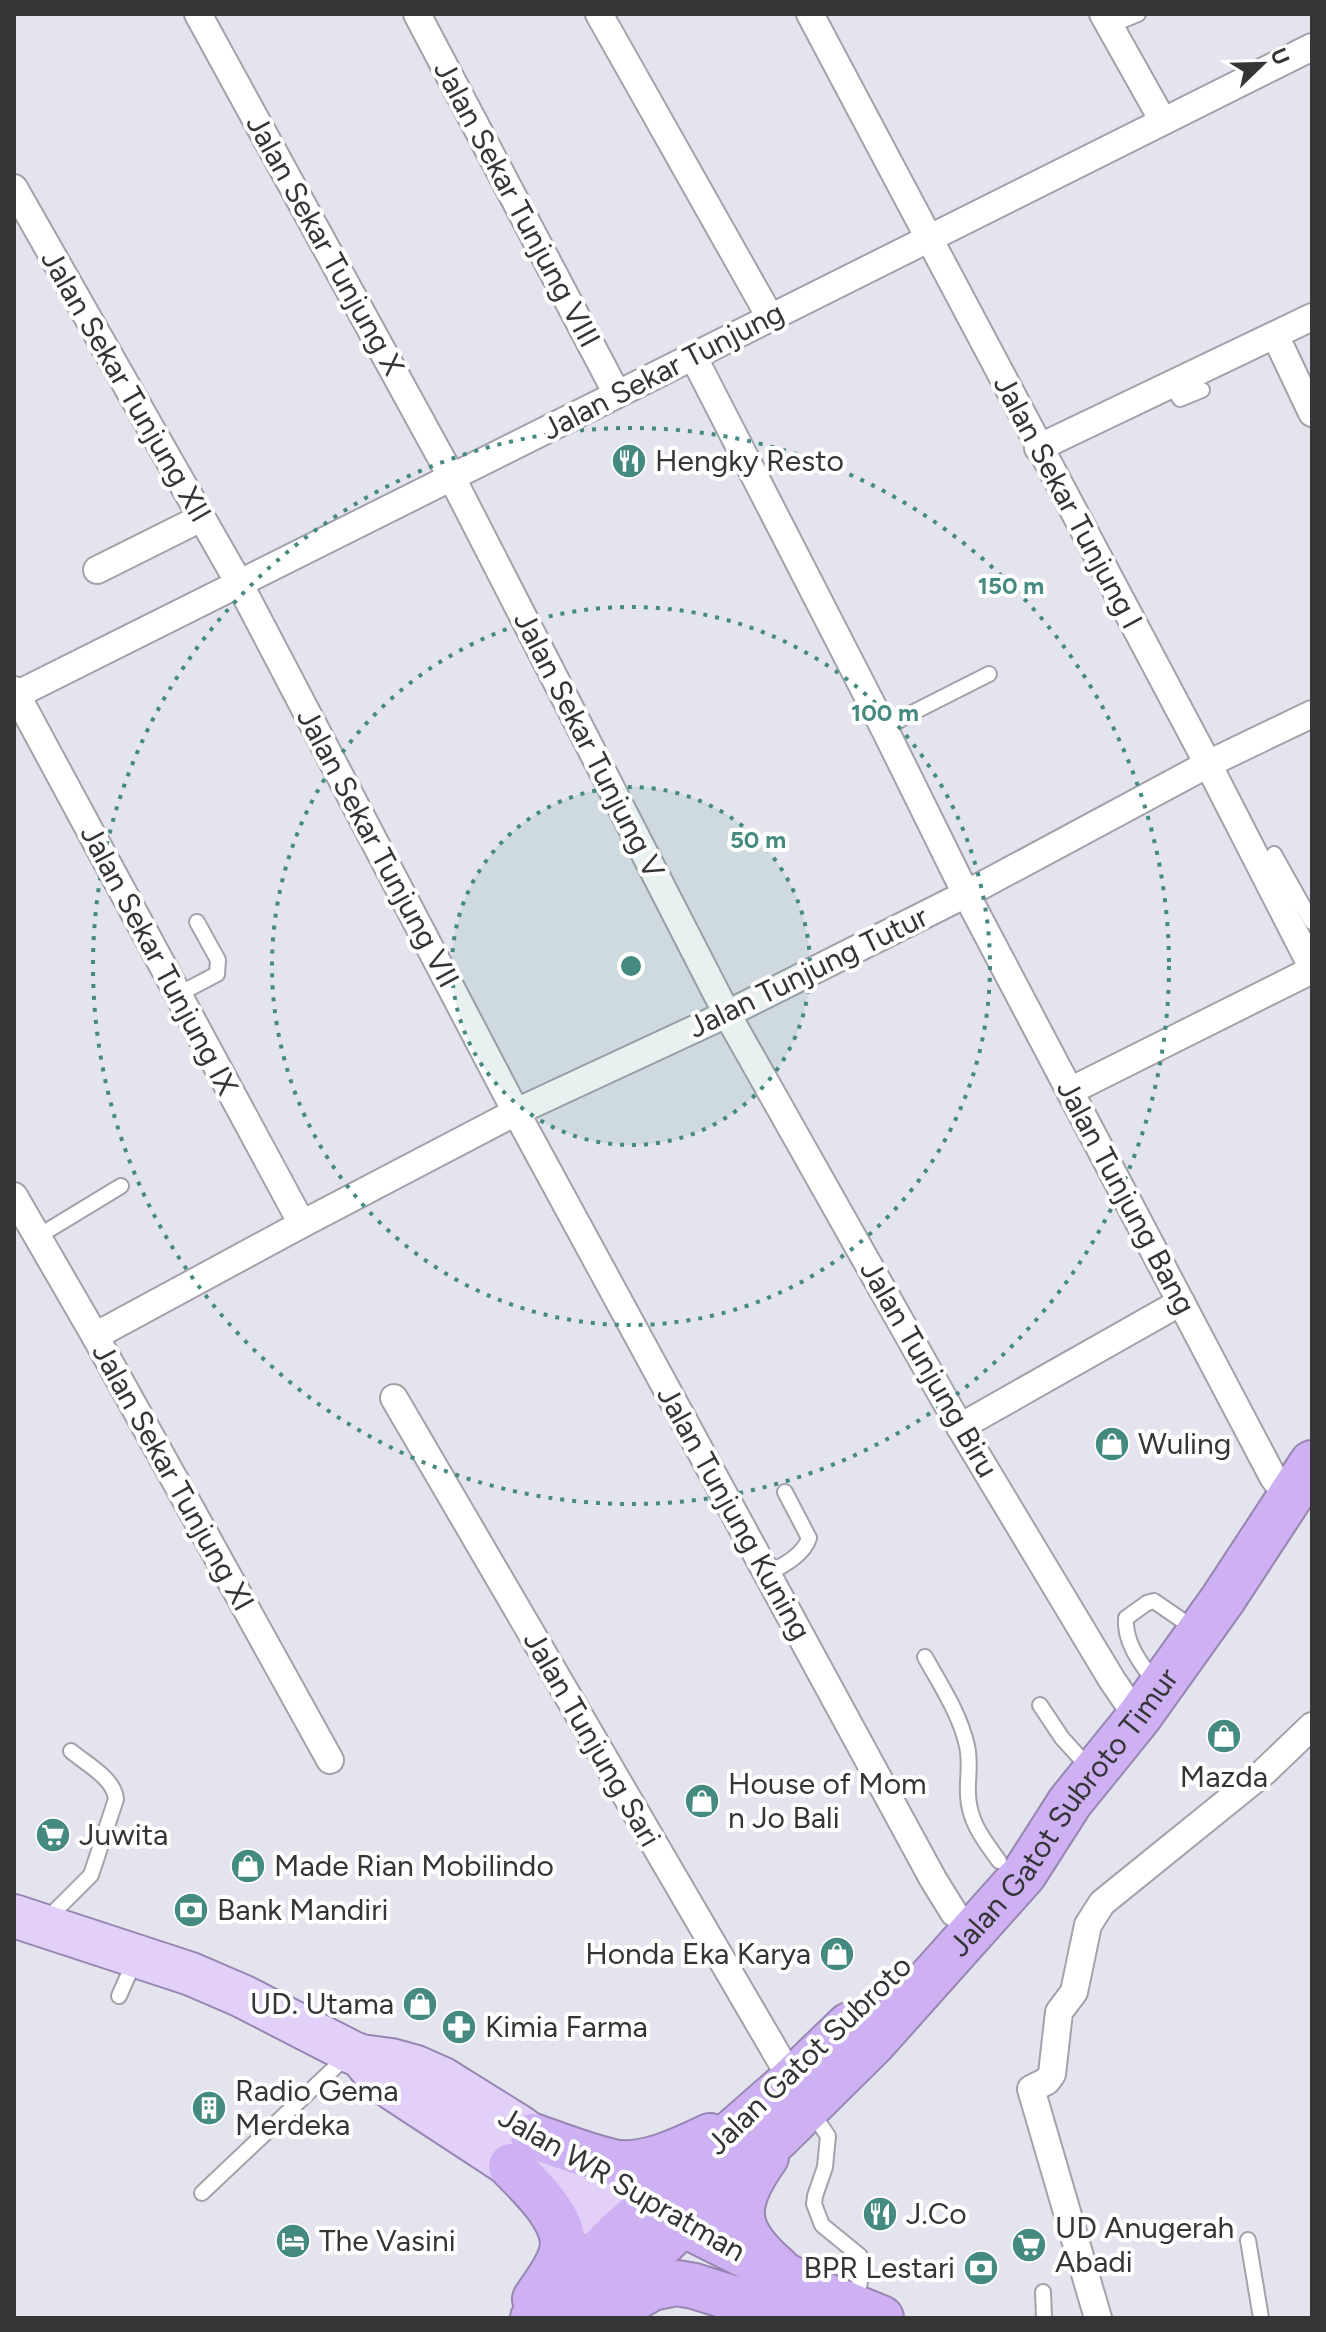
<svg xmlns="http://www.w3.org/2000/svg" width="1326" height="2332" viewBox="0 0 1326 2332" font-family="Figtree,sans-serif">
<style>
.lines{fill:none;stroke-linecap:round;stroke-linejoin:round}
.lane-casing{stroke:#a2a2ab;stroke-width:18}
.street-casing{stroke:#a2a2ab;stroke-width:30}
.primary-casing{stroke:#9886b2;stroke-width:46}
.highway-casing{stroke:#9886b2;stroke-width:48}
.lane{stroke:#fff;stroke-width:14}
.street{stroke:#fff;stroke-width:26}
.primary{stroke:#e2d0f8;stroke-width:42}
.highway{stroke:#ceb1f3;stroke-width:44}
.ring{fill:none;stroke:#458a80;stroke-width:4;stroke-dasharray:4 8}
.labels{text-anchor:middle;stroke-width:8;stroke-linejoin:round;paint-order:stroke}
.street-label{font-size:30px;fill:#353538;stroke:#fff}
.poi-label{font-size:30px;fill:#353538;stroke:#fff;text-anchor:start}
.centre{fill:#458a80;stroke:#fff;stroke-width:4}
.ring-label{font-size:24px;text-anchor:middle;font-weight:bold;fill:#458a80;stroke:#fff;stroke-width:8;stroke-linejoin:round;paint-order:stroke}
</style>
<rect width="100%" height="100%" fill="#e3e4ed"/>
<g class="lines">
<g class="lane-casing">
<g id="lane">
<path d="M1109 26 1138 14"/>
<path d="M1171 384 1180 399 1202 390"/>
<path d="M885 730 904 717 989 674"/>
<path d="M1274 854 1312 922"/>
<path d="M177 995 217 974 218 960 197 922"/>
<path d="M37 1237 121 1186"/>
<path d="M767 1574C782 1566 804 1555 809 1538L785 1492"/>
<path d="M925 1657C941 1686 960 1714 967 1746 971 1764 967 1778 968 1795 969 1822 984 1840 999 1861"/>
<path d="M1156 1684C1142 1665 1124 1643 1126 1618L1147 1603 1154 1601 1196 1630"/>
<path d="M1040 1705 1062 1738 1091 1770"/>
<path d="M46 1920 91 1875 116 1799C114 1778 86 1764 71 1751"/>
<path d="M119 1996 135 1960"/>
<path d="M811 2111 828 2136 825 2167 815 2196 814 2204 822 2225 860 2256 862 2266 857 2302"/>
<path d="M202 2193 347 2056"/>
<path d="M1248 2240 1261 2318"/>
<path d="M1043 2292 1044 2318"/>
</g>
</g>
<g class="street-casing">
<g id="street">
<path d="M198 14 451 476 727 1014 960 1427 1112 1680 1138 1718"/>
<path d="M417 14 617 394"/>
<path d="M599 14 770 317"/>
<path d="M810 14 1208 764 1312 967"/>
<path d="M1103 14 1163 121"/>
<path d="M14 188 239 583 516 1112 933 1879 954 1913"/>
<path d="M1275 335 1312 413"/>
<path d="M693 356 885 730 966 894 1273 1477 1289 1499"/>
<path d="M1038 448 1312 317"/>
<path d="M97 570 201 518"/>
<path d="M14 690 302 1224"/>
<path d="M14 696 1312 47"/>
<path d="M1070 1091 1312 970"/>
<path d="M14 1196 95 1336 330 1760"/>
<path d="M95 1336 302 1224 516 1112 727 1014 966 894 1208 764 1312 714"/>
<path d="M394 1398 792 2080"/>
<path d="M960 1427 1181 1302"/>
<path d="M1098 2318 1031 2089 1047 2081 1052 2074 1059 2012 1074 1992 1088 1925 1102 1903 1264 1772 1312 1726"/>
</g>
</g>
<g class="primary-casing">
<g id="primary">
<path d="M14 1916 191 1974 242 1996 351 2052 361 2056 391 2060 416 2067 443 2079 520 2127 545 2146 648 2206"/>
<path d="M361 2056 378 2077 395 2090 511 2166 620 2231"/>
</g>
</g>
<g class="highway-casing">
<g id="highway">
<path d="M533 2136C559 2145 586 2156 613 2162 645 2168 682 2149 710 2136"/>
<path d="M766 2157C732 2205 732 2230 778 2269"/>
<path d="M511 2166C529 2185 562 2215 563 2243 563 2263 545 2283 535 2299"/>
<path d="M657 2211 824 2295 881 2318"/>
<path d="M609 2313 652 2288 677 2283 694 2286 742 2301 798 2316"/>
<path d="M533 2318 620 2231 792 2080 849 2025"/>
<path id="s1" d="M588 2318 632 2271 780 2135 873 2043 1024 1874 1070 1802 1138 1718 1223 1599 1312 1463"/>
</g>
</g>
<use href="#lane" class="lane"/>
<use href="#street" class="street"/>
<use href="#primary" class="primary"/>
<use href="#highway" class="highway"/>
</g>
<circle cx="631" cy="966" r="179" fill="#458a80" fill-opacity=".12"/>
<g class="ring">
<circle cx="631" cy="966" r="179"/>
<circle cx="631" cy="966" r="359"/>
<circle cx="631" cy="966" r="538"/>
</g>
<defs>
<g id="restaurant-disc" transform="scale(1.8)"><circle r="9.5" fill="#458a80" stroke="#fff"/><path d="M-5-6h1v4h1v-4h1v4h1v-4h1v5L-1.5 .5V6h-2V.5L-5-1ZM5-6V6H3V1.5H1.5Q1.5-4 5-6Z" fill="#fff"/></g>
<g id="shop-disc" transform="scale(1.8)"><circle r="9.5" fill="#458a80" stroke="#fff"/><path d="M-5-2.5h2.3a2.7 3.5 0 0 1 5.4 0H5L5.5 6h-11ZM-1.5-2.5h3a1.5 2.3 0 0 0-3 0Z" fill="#fff"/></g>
<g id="supermarket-disc" transform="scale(1.8)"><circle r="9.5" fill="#458a80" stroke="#fff"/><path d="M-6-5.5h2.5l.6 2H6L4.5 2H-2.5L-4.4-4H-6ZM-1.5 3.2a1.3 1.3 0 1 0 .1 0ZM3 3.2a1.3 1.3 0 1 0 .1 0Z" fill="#fff"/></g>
<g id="bank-disc" transform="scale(1.8)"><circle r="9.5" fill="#458a80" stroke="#fff"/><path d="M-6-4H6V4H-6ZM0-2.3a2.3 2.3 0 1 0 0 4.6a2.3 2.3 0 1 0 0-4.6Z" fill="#fff"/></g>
<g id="pharmacy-disc" transform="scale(1.8)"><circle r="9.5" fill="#458a80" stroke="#fff"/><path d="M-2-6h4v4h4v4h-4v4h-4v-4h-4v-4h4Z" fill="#fff"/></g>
<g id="building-disc" transform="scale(1.8)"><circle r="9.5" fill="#458a80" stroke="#fff"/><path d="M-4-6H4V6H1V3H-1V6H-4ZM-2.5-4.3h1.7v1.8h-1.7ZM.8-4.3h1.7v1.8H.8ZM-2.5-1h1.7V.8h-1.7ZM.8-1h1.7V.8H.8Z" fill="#fff"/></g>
<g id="hotel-disc" transform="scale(1.8)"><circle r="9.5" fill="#458a80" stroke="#fff"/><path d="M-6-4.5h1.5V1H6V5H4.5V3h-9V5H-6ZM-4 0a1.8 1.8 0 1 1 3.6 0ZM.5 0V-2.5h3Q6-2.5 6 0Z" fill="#fff"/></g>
</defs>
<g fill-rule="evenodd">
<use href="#restaurant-disc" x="629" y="461"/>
<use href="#shop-disc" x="1112" y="1444"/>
<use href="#shop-disc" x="1224" y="1736"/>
<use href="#shop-disc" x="702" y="1801"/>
<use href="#supermarket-disc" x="53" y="1835"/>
<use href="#shop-disc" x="248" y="1866"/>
<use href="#bank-disc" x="191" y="1910"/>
<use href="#shop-disc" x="837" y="1954"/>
<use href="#shop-disc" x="420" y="2004"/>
<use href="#pharmacy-disc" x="459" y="2027"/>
<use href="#building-disc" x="209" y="2108"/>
<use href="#restaurant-disc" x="880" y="2214"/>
<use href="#hotel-disc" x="293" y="2241"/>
<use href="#supermarket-disc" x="1029" y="2245"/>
<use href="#bank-disc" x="981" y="2268"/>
</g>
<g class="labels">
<g class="street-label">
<text transform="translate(517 204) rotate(62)" y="10">Jalan Sekar Tunjung VIII</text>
<text transform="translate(325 245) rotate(61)" y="10">Jalan Sekar Tunjung X</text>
<text transform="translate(663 371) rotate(-27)" y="10">Jalan Sekar Tunjung</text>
<text transform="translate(126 386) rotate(60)" y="10">Jalan Sekar Tunjung XII</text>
<text transform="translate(1068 502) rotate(62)" y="10">Jalan Sekar Tunjung I</text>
<text transform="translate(589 745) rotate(63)" y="10">Jalan Sekar Tunjung V</text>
<text transform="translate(378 848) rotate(62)" y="10">Jalan Sekar Tunjung VII</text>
<text transform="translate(159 960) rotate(62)" y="10">Jalan Sekar Tunjung IX</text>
<text transform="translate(808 972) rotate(-26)" y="10">Jalan Tunjung Tutur</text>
<text transform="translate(1126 1197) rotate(62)" y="10">Jalan Tunjung Bang</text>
<text transform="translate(929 1369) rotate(60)" y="10">Jalan Tunjung Biru</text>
<text transform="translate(173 1477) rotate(61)" y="10">Jalan Sekar Tunjung XI</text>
<text transform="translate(734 1513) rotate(61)" y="10">Jalan Tunjung Kuning</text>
<text transform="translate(592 1739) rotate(60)" y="10">Jalan Tunjung Sari</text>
<text dy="10" stroke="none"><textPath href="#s1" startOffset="696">Jalan Gatot Subroto Timur</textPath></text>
<text transform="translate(809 2055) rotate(-44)" y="10">Jalan Gatot Subroto</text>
<text transform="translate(622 2184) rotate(30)" y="10">Jalan WR Supratman</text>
</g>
<g class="poi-label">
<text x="655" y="471">Hengky Resto</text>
<text x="1138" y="1454">Wuling</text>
<text x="1224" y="1787" text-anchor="middle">Mazda</text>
<text x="728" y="1794">House of Mom<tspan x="728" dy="34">n Jo Bali</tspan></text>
<text x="79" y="1845">Juwita</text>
<text x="274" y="1876">Made Rian Mobilindo</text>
<text x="217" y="1920">Bank Mandiri</text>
<text x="811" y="1964" text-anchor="end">Honda Eka Karya</text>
<text x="394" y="2014" text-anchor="end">UD. Utama</text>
<text x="485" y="2037">Kimia Farma</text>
<text x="235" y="2101">Radio Gema<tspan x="235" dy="34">Merdeka</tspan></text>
<text x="906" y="2224">J.Co</text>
<text x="1055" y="2238">UD Anugerah<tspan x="1055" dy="34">Abadi</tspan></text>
<text x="319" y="2251">The Vasini</text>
<text x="955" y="2278" text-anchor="end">BPR Lestari</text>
</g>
</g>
<circle cx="631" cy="966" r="12" class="centre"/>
<g class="ring-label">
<text x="1011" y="594">150 m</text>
<text x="885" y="721">100 m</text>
<text x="758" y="848">50 m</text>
</g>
<rect width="1326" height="2332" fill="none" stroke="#353538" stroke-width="32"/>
<g transform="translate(1262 64) rotate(67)" stroke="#ffffff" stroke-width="6" paint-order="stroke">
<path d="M0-6L14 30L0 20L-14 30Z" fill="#353538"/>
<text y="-12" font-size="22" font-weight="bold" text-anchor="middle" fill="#353538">U</text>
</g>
</svg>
